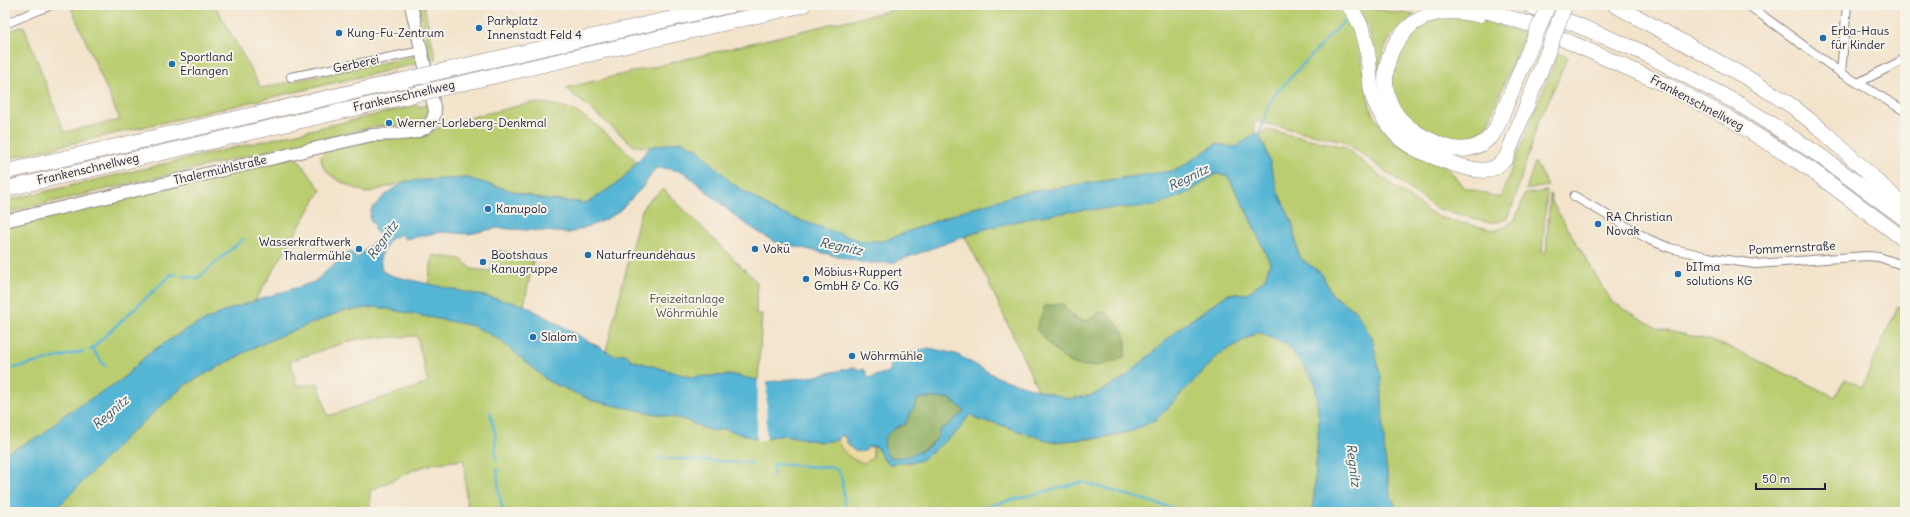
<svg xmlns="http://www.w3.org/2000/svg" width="1910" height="517" viewBox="0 0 1910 517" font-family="Delius,sans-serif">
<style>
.green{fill:#bacd71;stroke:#6e7856;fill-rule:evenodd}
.forest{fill:#93b063;stroke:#5a694f}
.sand{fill:#eeda9e;stroke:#887e6c}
.water{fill:#55b5d4;stroke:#3c6c88;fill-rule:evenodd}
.pier{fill:#f3e3ca}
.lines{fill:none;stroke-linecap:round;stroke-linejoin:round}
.stream{stroke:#55b5d4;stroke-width:2.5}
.street-casing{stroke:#8a8282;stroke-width:10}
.secondary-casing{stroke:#8a8282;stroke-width:14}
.highway-casing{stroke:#8a8282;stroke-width:16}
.street{stroke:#fff;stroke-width:8}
.secondary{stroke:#fff;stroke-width:12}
.highway{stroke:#fff;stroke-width:15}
.highway-bridge-casing{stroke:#8a8282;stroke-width:16;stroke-linecap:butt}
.highway-bridge{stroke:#fff;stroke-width:15}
.poi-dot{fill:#1f6fb2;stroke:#f7f3e8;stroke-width:1.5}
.labels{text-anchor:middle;stroke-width:4;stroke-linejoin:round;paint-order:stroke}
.poi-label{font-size:12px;fill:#22223b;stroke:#f7f3e8;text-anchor:start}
.street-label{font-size:12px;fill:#22223b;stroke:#f7f3e8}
.park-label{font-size:12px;fill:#50554b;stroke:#f7f3e8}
.water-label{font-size:13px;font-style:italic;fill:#345571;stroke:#f7f3e8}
</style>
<rect width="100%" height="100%" fill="#f7f3e8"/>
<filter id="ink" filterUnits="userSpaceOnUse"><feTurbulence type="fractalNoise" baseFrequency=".025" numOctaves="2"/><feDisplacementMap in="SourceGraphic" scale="8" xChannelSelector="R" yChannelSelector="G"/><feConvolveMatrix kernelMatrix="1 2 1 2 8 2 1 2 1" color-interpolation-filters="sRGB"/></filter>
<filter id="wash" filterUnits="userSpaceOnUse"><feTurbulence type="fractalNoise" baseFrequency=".012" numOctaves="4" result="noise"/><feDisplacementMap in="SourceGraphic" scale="16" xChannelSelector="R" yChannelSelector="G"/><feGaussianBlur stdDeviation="0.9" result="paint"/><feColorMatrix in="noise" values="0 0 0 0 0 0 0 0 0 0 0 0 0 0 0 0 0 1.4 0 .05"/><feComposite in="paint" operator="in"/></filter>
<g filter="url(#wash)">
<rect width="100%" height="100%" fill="#f3e3ca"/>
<g class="green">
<path d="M70 5H215L261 88 415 56 420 63 5 159V33L24 26 64 132 120 120Z"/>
<path d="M418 5 420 7 424 6 436 59 428 61 426 37Z"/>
<path d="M916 5H1338L1346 11 1356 30 1370 107 1380 126 1394 142 1449 169 1463 187 1500 198 1558 53 1568 57 1537 126 1511 211 1506 219 1497 222H1486L1436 208 1344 141 1254 121 1255 134 1235 147 1216 144 1177 170 1022 193 965 210 883 241H861L776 212 733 184 698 149 681 141 650 147 634 146 566 88 839 22Z"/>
<path d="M1358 7 1415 15C1403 24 1392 33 1386 46 1372 72 1382 111 1403 130 1421 146 1449 154 1472 163 1424 145 1383 137 1374 79 1372 70 1374 60 1373 51 1372 35 1365 21 1358 7Z"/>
<path d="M1442 16 1477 18 1524 34 1484 133C1478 138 1473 142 1465 143 1458 145 1448 141 1441 138 1413 127 1392 109 1390 76 1390 69 1403 42 1407 34Z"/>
<path d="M530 103C543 103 556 104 569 109 591 117 619 145 637 161L622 180 587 203 541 199 467 178 406 181 367 193C350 185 320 178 321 155L326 150 373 139 424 136 448 123Z"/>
<path d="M430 104V110L428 111C421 129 396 125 380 126 372 127 363 130 355 131L5 213V201L418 105 419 107Z"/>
<path d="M1268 130 1345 147 1374 171 1430 213 1445 219 1494 230 1501 229 1515 220 1525 194 1547 191 1542 253H1546L1550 194 1553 204 1612 302 1659 329 1701 338 1732 348 1835 397 1845 379 1862 387 1898 306 1905 310V512H1399L1390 495 1385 458 1356 311 1332 295 1322 274 1299 257 1292 222 1278 192 1265 146 1259 135Z"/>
<path d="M296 157 321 190 255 301 230 309 187 329 149 353 120 381 64 415 41 436 5 453V225Z"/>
<path d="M1535 162 1548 186 1526 190Z"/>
<path d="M1215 174 1227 175 1245 208 1270 263 1265 279 1247 294H1228L1180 328 1124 378 1093 395 1070 399 1038 390 988 281 965 237 985 229 1034 217 1188 193ZM1063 304C1073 318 1084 329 1098 313L1105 312 1117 324 1097 366 1070 362 1054 348Z"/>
<path d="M663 189 757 282 756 314H762L758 381 734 375 690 377 631 360C627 353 622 352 615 356L606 351 639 218 645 204Z"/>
<path d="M494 250 534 256 524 305 428 284 433 255 461 259 472 269 491 271Z"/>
<path d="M377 307 474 326 500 340 548 381 593 401 682 419 711 431 725 428 756 439 785 435 821 442 837 440 841 447 873 457V447L876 446 883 459 890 464 919 461 927 456 970 414 980 421 995 423 1052 442 1098 438 1130 432 1157 419 1220 354 1258 332 1287 345 1315 382 1319 421 1313 512H467L464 460 436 463 416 469 370 491V512H45L50 510 127 436 185 385 251 349 285 334 343 311ZM417 336 428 383 328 416 318 383 297 386 290 361 356 339Z"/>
</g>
<g class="forest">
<path d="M1063 304C1073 318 1084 329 1098 313L1105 312C1121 326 1130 336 1124 357 1109 365 1086 370 1070 362 1058 356 1045 339 1036 329L1045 306Z"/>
<path d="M918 398H949L965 411C944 431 920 464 888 457 879 437 887 431 905 424Z"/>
</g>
<path class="sand" d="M840 435 867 447H873V457L865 463C852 461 843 453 837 440Z"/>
<path class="water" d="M1255 134 1259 135 1265 146 1278 192 1292 222 1299 257 1322 274 1332 295 1356 311 1372 338 1381 377 1385 458 1390 495 1399 512H1313L1319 421 1315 382 1287 345 1258 332 1220 354 1157 419 1130 432 1098 438 1052 442 995 423 980 421 970 414 958 431 927 456 919 461 890 464 883 459 876 446 868 447 865 451C852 454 848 446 844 435H840L837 440 821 442 785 435 756 439 725 429 711 431 682 419 593 401 548 381 500 340 474 326 377 307 343 311 285 334 251 349 185 385 127 436 55 510 45 512H5V453L41 436 64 415 120 381 149 353 187 329 230 309 314 282 350 251 357 258 382 234H378L373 229 375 226 370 220 371 210 380 200 390 191 406 181 467 178 541 199 587 203 622 180 650 147 681 141 698 149 733 184 776 212 861 241H883L965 210 1022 193 1177 170 1216 144 1235 147ZM656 168H664L684 172 741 221 773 241 865 263H892L985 229 1034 217 1084 210 1155 206 1188 193 1215 174 1227 175 1245 208 1270 263 1265 279 1247 294H1228L1180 328 1124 378 1093 395 1070 399 1038 390 999 378 956 354 929 348 888 358 891 371 869 378 864 369 860 370 854 367 816 376 767 382 734 375 690 377 631 360C627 353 622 352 615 356L524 305 393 276 382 271 380 258 390 239 401 234 405 239 442 232 469 234 497 228 570 233 600 222 617 213 641 189ZM919 398H949L965 411 946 427 940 429C939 449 905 460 888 457 879 437 887 431 905 424Z"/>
<path class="pier" d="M758 379 767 380 766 439 757 441Z"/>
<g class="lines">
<g class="stream">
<path d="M1258 138 1269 106 1276 93 1348 17"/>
<path d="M182 276 198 278 243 239"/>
<path d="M92 349 105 366"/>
<path d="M90 350 172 274 176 275"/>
<path d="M14 368 84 351"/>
<path d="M5 371 10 370"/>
<path d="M490 412 495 433 496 460"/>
<path d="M657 458 752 463"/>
<path d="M497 469 499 494 503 512"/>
<path d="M773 476 774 464 835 468 841 475 846 512"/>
<path d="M965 512 1082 482 1186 512"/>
</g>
</g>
</g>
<g filter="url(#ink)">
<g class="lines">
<g class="street-casing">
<g id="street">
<path d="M1748 5 1841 73 1905 111"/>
<path d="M5 24 51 5"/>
<path d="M1841 73 1847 5"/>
<path d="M291 77 422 51"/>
<path d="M1858 83 1905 59"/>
<path d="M1574 196 1650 240 1670 248 1713 258 1756 264 1867 256 1879 257 1905 266"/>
</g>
</g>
<g class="secondary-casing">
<path id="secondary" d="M5 221 372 135C393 133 432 140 435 111L411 5"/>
</g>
<g class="highway-casing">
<g id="highway">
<path d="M1348 5C1363 23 1368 44 1369 67 1370 77 1370 90 1374 100 1381 116 1392 133 1406 143 1420 153 1469 172 1486 170 1495 169 1501 164 1506 158L1548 51"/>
<path d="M1468 5 1529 24 1666 85 1732 120 1810 169 1905 240"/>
<path d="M1529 5 1642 52 1741 105 1819 155 1905 219"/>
<path d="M1615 5 1751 80 1792 106 1823 131 1905 207"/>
<path d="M1479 15C1465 12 1451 10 1437 13 1391 22 1369 84 1400 119 1412 132 1425 138 1441 145 1459 152 1477 151 1491 136 1496 131 1499 121 1502 115 1511 94 1519 73 1528 53"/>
<path d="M434 73 731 5"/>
<path d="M437 89 803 5"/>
<path d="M5 172 422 76"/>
<path d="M5 189 425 92"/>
</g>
</g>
<use href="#street" class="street"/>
<use href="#secondary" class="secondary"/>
<use href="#highway" class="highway"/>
<g class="highway-bridge-casing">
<g id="highway-bridge">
<path d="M1548 51 1565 5"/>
<path d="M1528 53 1548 5"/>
<path d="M422 76 434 73"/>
<path d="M425 92 437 89"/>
</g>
</g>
<use href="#highway-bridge" class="highway-bridge"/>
</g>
</g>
<g class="poi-dot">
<circle cx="479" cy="28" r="4"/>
<circle cx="339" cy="33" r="4"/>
<circle cx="1823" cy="38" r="4"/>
<circle cx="172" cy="64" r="4"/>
<circle cx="389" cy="123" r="4"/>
<circle cx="488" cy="209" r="4"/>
<circle cx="1598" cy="224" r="4"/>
<circle cx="359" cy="249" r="4"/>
<circle cx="755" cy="249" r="4"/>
<circle cx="588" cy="255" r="4"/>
<circle cx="483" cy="262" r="4"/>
<circle cx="1678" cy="274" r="4"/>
<circle cx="806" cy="279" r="4"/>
<circle cx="533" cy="337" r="4"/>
<circle cx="852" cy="356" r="4"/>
</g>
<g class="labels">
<g class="poi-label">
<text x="487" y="25">Parkplatz<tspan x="487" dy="14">Innenstadt Feld 4</tspan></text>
<text x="1831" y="35">Erba-Haus<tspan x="1831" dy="14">für Kinder</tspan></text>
<text x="347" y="37">Kung-Fu-Zentrum</text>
<text x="180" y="61">Sportland<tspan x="180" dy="14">Erlangen</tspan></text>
<text x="397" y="127">Werner-Lorleberg-Denkmal</text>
<text x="496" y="213">Kanupolo</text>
<text x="1606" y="221">RA Christian<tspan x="1606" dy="14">Novak</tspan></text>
<text x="351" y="246" text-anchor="end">Wasserkraftwerk<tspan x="351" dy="14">Thalermühle</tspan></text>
<text x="763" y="253">Vokü</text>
<text x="491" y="259">Bootshaus<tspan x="491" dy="14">Kanugruppe</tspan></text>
<text x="596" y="259">Naturfreundehaus</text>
<text x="1686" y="271">bITma<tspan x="1686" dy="14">solutions KG</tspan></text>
<text x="814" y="276">Möbius+Ruppert<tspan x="814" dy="14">GmbH &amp; Co. KG</tspan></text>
<text x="541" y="341">Slalom</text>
<text x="860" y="360">Wöhrmühle</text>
</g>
<g class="street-label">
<text transform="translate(356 64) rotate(-12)" y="4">Gerberei</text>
<text transform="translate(404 96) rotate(-13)" y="4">Frankenschnellweg</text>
<text transform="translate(1697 103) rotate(28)" y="4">Frankenschnellweg</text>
<text transform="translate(88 169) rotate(-13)" y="4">Frankenschnellweg</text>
<text transform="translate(220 170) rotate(-13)" y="4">Thalermühlstraße</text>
<text transform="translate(1792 248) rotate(-3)" y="4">Pommernstraße</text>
</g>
<g class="park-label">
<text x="687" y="303">Freizeitanlage<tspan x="687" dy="14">Wöhrmühle</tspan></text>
</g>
<g class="water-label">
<text transform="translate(1188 177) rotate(-26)" y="5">Regnitz</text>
<text transform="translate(382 240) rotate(-55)" y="5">Regnitz</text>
<text transform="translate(841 246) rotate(12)" y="5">Regnitz</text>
<text transform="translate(110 412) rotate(-41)" y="5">Regnitz</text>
<text transform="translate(1354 465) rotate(83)" y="5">Regnitz</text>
</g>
</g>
<rect width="1910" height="517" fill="none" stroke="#f7f3e8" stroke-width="20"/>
<path d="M1756 483v6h69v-6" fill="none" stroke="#22223b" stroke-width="2"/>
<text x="1762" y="483" font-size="12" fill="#22223b" stroke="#f7f3e8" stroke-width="3" paint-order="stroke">50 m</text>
</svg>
